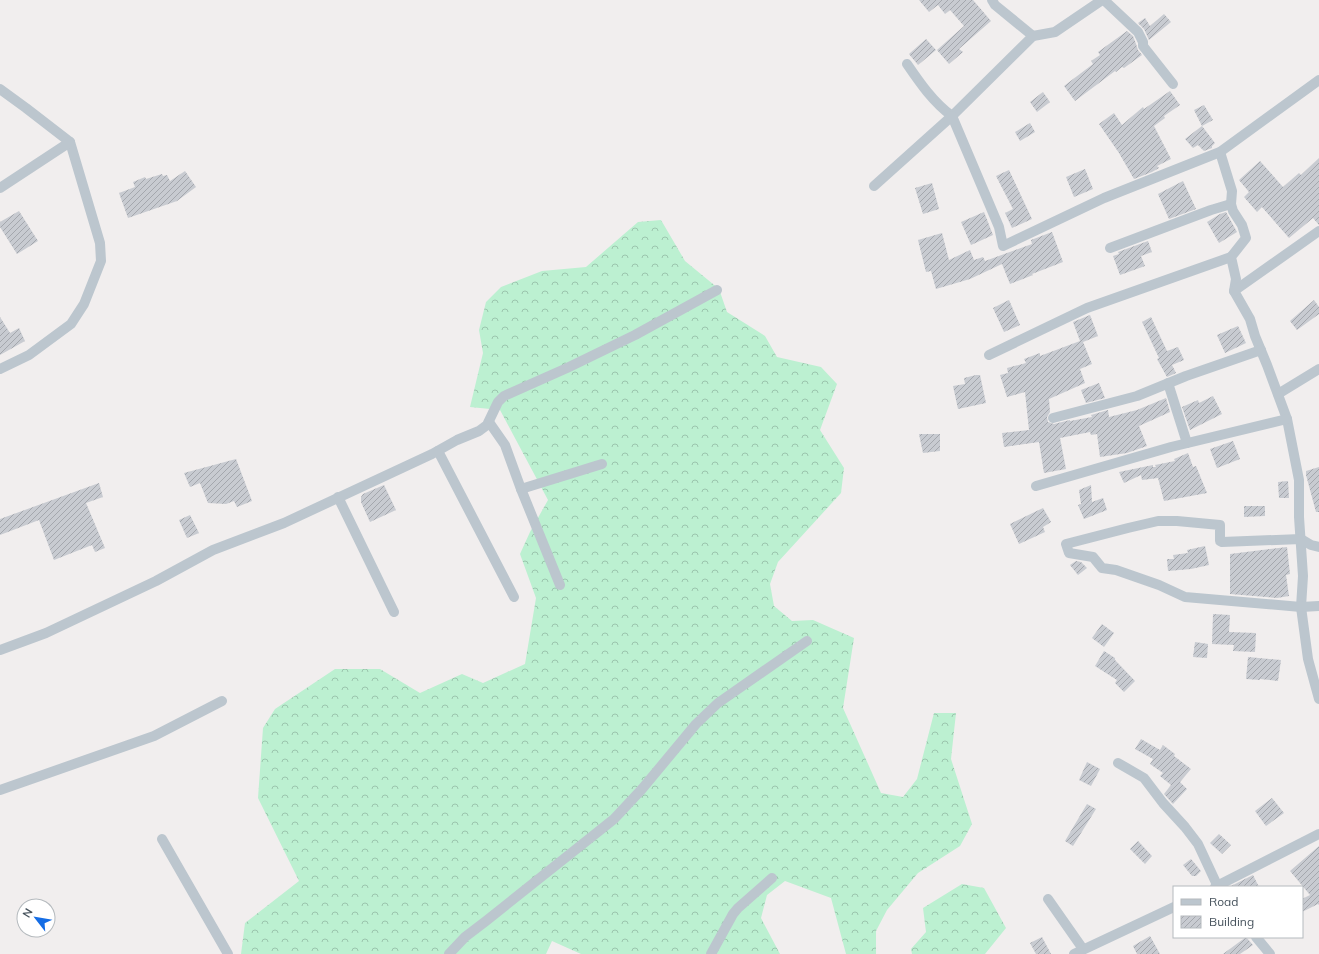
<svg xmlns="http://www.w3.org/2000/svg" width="1319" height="954" viewBox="0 0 1319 954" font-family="Mulish,sans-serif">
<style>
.forest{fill:url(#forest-crowns)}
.building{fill:url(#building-hatch)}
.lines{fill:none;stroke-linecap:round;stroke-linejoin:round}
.street{stroke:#bcc6ce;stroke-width:10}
</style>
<defs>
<pattern id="forest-crowns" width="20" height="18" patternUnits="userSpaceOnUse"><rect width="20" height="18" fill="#bcf0d1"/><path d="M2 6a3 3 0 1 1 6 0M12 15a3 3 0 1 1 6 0" fill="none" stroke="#9bc5ad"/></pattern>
<pattern id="building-hatch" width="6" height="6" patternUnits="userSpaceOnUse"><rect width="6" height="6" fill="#c8cbd1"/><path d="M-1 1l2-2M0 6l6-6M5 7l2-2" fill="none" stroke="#a4a7ad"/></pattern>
</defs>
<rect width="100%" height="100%" fill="#f1eeee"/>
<g class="forest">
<path d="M661 220 685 261 719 289 727 312 765 336 777 357 821 367 837 384 820 430 844 468 841 493 778 562 770 584 774 606 792 621 813 620 854 638 843 708 881 793 903 797 917 779 934 713H956L951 759 972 824 960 846 918 873 887 910 876 931V954H846L831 898 785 881 767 895 761 918 780 954H581L552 941 546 954H241L245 923 299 881 258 798 263 728 275 709 335 669H380L420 693 462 674 483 683 525 664 536 598 520 554 530 532 548 500 500 410 470 407 483 353 479 330 486 302 501 287 542 271 586 267 638 222Z"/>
<path d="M962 884 984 888 1006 928 985 954H912L911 949 926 932 923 908Z"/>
</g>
<g class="building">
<path d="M919 0H973L991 21 959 49 963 52 949 64 937 50 964 26 950 10 945 14 938 5 929 12Z"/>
<path d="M1164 14 1171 22 1149 40 1144 29 1138 23 1145 18 1150 26Z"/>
<path d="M1127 31 1133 36 1136 44 1138 50 1142 55 1124 68 1122 67 1116 72 1115 71 1075 101 1064 86 1093 64 1091 61 1100 55 1098 52Z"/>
<path d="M926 39 936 50 918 65 909 54Z"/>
<path d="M1170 91 1180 105 1164 116 1165 118 1154 126 1171 159 1157 166 1159 168 1152 172 1134 179 1119 153 1099 124 1114 113 1122 125 1143 107 1144 109Z"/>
<path d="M1043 92 1050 102 1037 112 1030 102Z"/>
<path d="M1204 105 1213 120 1202 126 1194 110Z"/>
<path d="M1030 123 1035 132 1020 141 1015 132Z"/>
<path d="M1202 126 1215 143 1212 146V148L1204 151 1198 145 1193 148 1185 139Z"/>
<path d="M1319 158V225L1313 218 1289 238 1262 207 1257 212 1244 197 1249 192 1239 180 1260 161 1283 187 1299 173 1301 175Z"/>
<path d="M1085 169 1093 189 1074 197 1066 177Z"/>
<path d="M1009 170 1032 219 1012 228 1005 213 1013 209 996 176Z"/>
<path d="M185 171 196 187 177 201 128 218 119 193 135 187 133 182 145 177 146 179 162 174 163 176 167 175 170 181Z"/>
<path d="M1183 181 1196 209 1169 219 1158 194Z"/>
<path d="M932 183 939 209 923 214 915 188Z"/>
<path d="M19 211 38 241 17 254 0 227V222Z"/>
<path d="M984 212 993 235 971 245 961 222Z"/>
<path d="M1226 212 1237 232 1219 243 1207 222 1220 214Z"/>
<path d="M1052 232 1063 262 1032 274 1033 275 1010 284 1002 264 970 279 936 289 931 271 926 272 918 240 942 233 949 260 970 250 974 260 983 257 985 261 1032 244 1031 240Z"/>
<path d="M1148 241 1152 252 1141 256 1145 266 1120 275 1113 256 1119 254 1118 252Z"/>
<path d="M1009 300 1020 325 1004 332 993 308Z"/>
<path d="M1314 300 1319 307V314L1297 330 1290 321Z"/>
<path d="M1090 315 1098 336 1083 342 1092 364 1080 369 1085 383 1049 399 1050 412 1047 417 1048 422 1054 424 1070 420V421L1092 417 1091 415 1108 410 1109 417 1137 410 1166 398 1170 412 1139 426 1147 446 1127 453 1100 457 1097 434 1091 435 1090 432 1060 438 1066 469 1044 473 1039 442 1004 447 1002 433 1029 430 1025 392 1007 397 1000 375 1008 373 1007 368 1026 363 1024 359 1040 353V356L1080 341 1073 322Z"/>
<path d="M0 317 10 333 19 328 25 341 0 355Z"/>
<path d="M1151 317 1167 351 1178 347 1184 360 1172 365 1176 373 1167 377 1157 359 1159 358 1142 322Z"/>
<path d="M1238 326 1246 343 1225 353 1217 335Z"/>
<path d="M976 375H980L986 403 958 409 953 386 965 384 964 378Z"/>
<path d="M1099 383 1105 398 1086 403 1081 390Z"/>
<path d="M1213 396 1222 414 1190 430 1182 407 1198 400 1199 403Z"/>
<path d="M919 434H940V451L923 453Z"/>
<path d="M1233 441 1240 459 1217 468 1210 449Z"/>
<path d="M1188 453 1193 467 1196 466 1207 493 1164 501 1158 478 1142 480 1141 475 1124 483 1119 472 1153 465V467H1156L1155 465 1175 461 1174 459Z"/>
<path d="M236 459 252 501 237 507 234 501 226 504 208 503 200 483 190 487 184 473Z"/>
<path d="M1319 467V512H1316L1306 475V471Z"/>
<path d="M1288 481 1289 498H1279L1278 482Z"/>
<path d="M99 483 103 497 86 503 105 548 95 552 92 545 54 560 39 520 0 535V519Z"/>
<path d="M384 485 396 510 370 522 361 502V497L363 494Z"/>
<path d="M1091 485 1092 502 1103 498 1107 510 1084 519 1078 505 1081 504 1079 490Z"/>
<path d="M1244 506H1265V516L1244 517Z"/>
<path d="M1043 508 1051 522 1043 527 1045 532 1019 544 1010 524Z"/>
<path d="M190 515 199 533 187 538 179 520Z"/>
<path d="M1205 546 1209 565 1191 569 1168 571 1167 559H1174L1173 555 1188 553 1187 550Z"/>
<path d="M1287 547 1290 574 1286 575 1289 596 1277 598 1230 594V554Z"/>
<path d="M1076 561 1081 562 1087 568 1078 575 1070 565Z"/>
<path d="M1213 614 1230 615 1229 632 1256 633 1255 652 1233 651 1234 645 1212 644Z"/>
<path d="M1102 624 1114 633 1104 647 1092 638Z"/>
<path d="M1195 642 1208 644 1207 658 1193 657Z"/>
<path d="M1104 651 1115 658V660L1135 681 1124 692 1115 683 1117 680 1095 666Z"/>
<path d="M1248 657 1281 660 1278 681 1260 679V680L1246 679Z"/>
<path d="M1141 739 1160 750 1163 745 1175 754 1174 756 1191 769 1180 782 1187 789 1173 804 1164 794 1171 785 1160 776 1163 773 1150 764 1153 759 1135 749Z"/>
<path d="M1087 762 1100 769 1091 786 1079 780Z"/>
<path d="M1272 798 1284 813 1266 826 1255 811Z"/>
<path d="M1087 804 1096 809 1073 846 1065 841Z"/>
<path d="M1219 834 1231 845 1222 854 1210 843Z"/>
<path d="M1138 841 1152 856 1145 864 1130 849Z"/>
<path d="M1319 846V905L1318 904 1302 912V899L1310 895 1290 871Z"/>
<path d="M1191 859 1201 871 1196 876H1192L1183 865Z"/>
<path d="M1253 875 1259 887H1229Z"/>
<path d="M1150 936 1160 954H1137L1133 946Z"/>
<path d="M1042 937 1051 954H1036L1030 943Z"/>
<path d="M1246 937 1253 945 1240 954H1223Z"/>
</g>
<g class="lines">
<g class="street">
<path d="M992 0 995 5 1033 36"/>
<path d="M1104 0 1138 32 1143 42V46L1173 84"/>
<path d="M907 64C920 83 933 102 952 116L1033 36 1055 32 1102 0"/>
<path d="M0 89 26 108 70 142 100 243 101 261 84 304 71 324 29 355 0 369"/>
<path d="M1220 152 1232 191 1231 204 1233 211 1242 225 1246 238 1231 257 1236 279 1234 291 1250 319 1255 336 1267 365 1287 419 1299 480V517L1303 576 1301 607 1308 659 1319 699"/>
<path d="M874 186 952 116 999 227 1003 246 1104 198 1220 152 1319 80"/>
<path d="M0 188 70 142"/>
<path d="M1110 248 1211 210 1231 204"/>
<path d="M1234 291 1319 231"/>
<path d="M989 355 1087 308 1231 257"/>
<path d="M1168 383 1187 443"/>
<path d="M1278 394 1319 369"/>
<path d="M1053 418 1137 396 1186 376 1261 350"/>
<path d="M489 422 505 445 521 489 602 464"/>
<path d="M438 451 514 597"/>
<path d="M1036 486 1171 447 1287 419"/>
<path d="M521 489 560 585"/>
<path d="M338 497 394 612"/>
<path d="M1319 547 1311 545 1301 539 1222 542 1220 541V525L1177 521H1158L1128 528 1066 544 1069 553 1093 557 1102 568 1116 570 1159 585 1185 597 1301 607 1319 606"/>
<path d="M0 650 46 633 156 581 213 550 284 523 432 454 457 440 479 431 487 425 498 402 504 396 567 368 635 335 717 290"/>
<path d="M1118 763 1144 778 1163 803 1185 827 1198 844 1218 887"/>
<path d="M0 790 154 736 222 701"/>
<path d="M162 839 228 954"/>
<path d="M1215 887 1319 834"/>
<path d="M1048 899 1083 949"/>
<path d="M1256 937 1270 954"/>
<path d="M449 954 465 937 486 921 614 819 642 789 696 724 718 703 807 641"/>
<path d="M711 954 733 914 738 908 772 878"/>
<path d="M1074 954 1174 907"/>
</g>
</g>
<rect x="1173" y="886" width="130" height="52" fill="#ffffff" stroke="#b5babe"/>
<rect x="1181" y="899" width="20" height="6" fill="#bcc6ce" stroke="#b5babe"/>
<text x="1209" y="906" font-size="12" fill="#46525c">Road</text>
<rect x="1181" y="916" width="20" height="12" fill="url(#building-hatch)" stroke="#b5babe"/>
<text x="1209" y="926" font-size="12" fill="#46525c">Building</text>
<g transform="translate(36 918) rotate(301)"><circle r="19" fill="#ffffff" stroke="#b5babe"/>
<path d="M0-3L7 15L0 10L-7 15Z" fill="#156de5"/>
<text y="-6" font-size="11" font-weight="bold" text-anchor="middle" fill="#46525c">N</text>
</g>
</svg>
